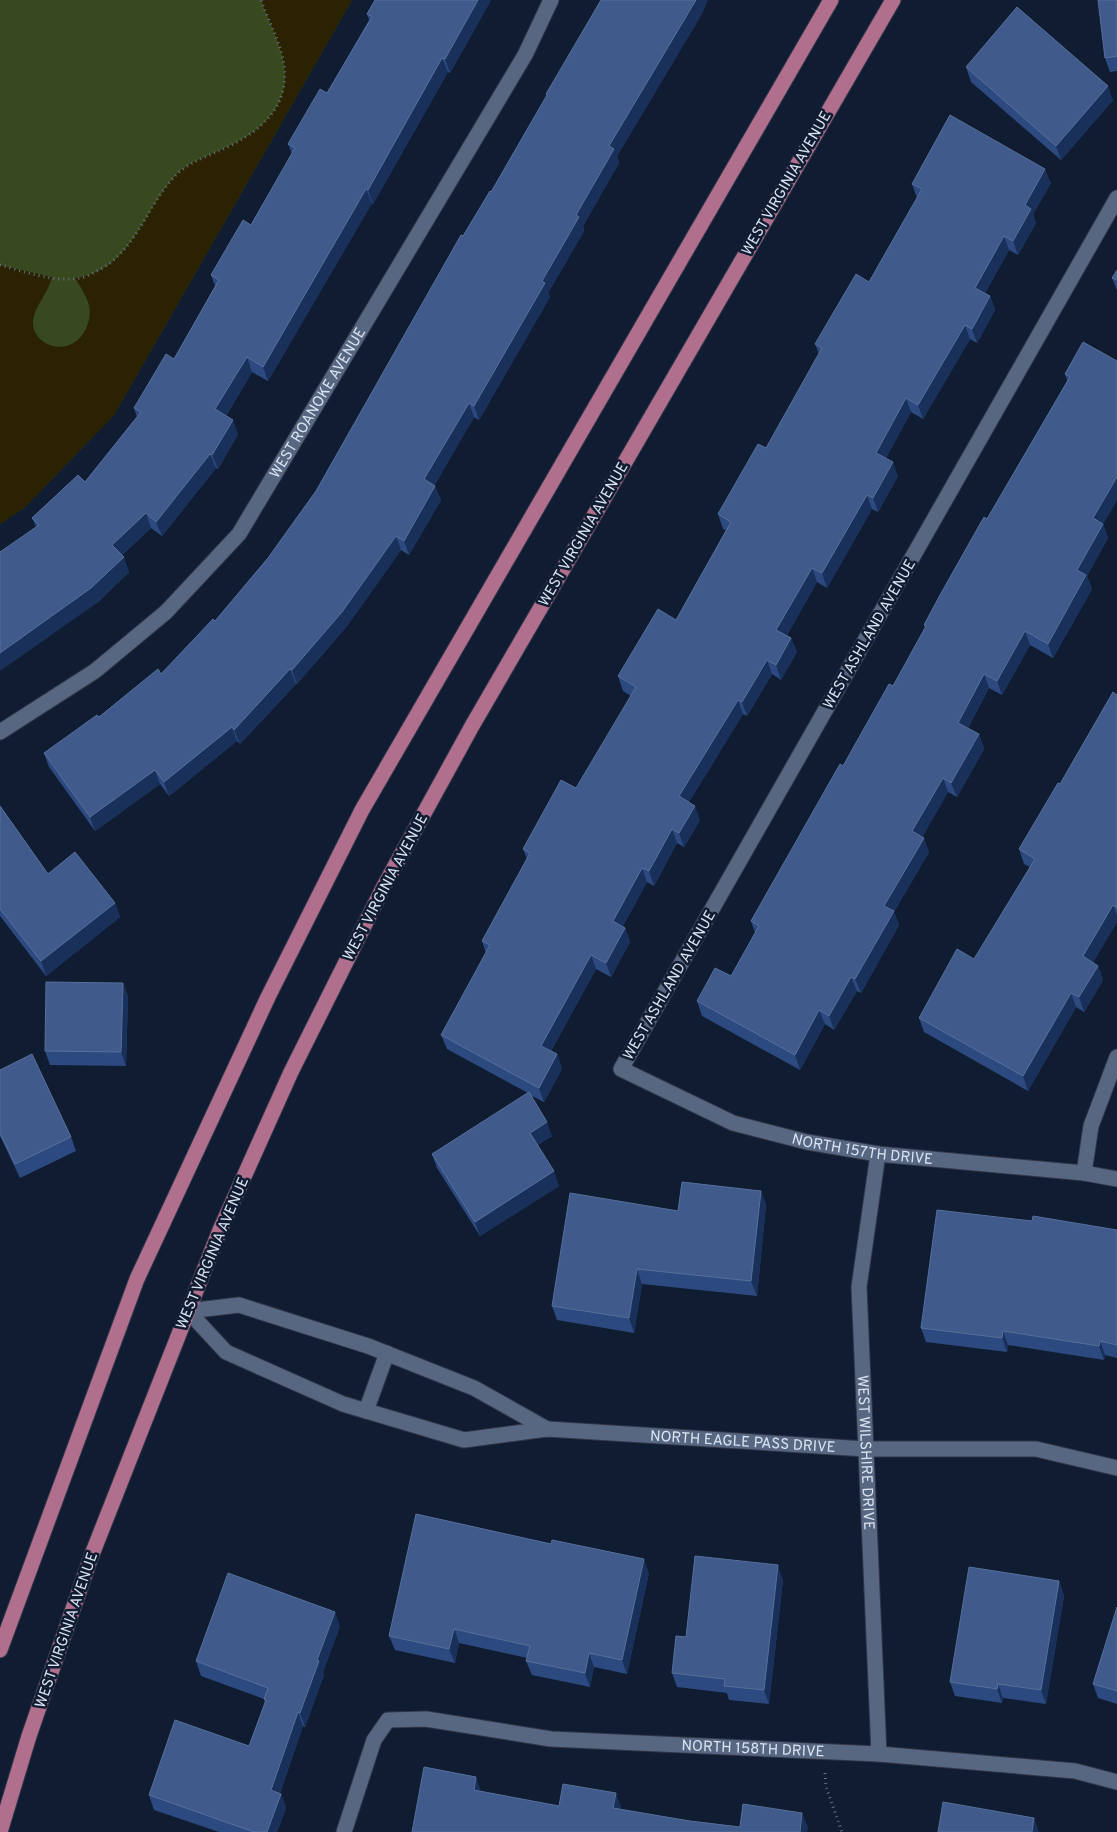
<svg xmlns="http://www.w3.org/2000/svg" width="1117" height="1832" viewBox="0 0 1117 1832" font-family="Overpass,sans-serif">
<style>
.green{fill:#38491f}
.sand{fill:#2b2202}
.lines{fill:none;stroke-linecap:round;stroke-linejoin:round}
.minor-casing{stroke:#313648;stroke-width:17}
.major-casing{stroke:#313648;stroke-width:17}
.path{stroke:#657083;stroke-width:3;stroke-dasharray:1 4;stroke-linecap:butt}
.minor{stroke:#586781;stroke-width:15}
.major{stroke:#b16f8e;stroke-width:15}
.wall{fill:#2c4a7f}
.shaded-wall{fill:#19305a}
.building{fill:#3f5a8b;stroke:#57709b}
.labels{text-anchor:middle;stroke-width:5;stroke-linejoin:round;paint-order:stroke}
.street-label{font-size:15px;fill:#dae3f2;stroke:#101c31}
</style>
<rect width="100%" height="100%" fill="#101c31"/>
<path class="green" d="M0 0H352L114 415 25 507 0 524Z"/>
<path class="sand" d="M261 0H352L114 415 25 507 0 524V265L52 277C48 294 33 308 33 323 33 339 51 350 66 346 84 342 94 318 88 302 85 294 80 286 75 278 131 271 143 210 176 175 187 163 203 158 218 151 246 139 275 122 283 91 291 60 271 29 261 0Z"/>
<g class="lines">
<g class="minor-casing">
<g id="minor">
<path id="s1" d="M1117 198 621 1069 733 1123 807 1142 878 1154 1084 1173 1117 1179"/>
<path id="s2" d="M0 732 95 671 166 612 239 534 525 55 551 0"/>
<path id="s3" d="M878 1154 859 1287 879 1754"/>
<path d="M1084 1173 1091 1126 1117 1057"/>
<path id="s4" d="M188 1311 226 1352 343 1404 464 1440 547 1429 866 1449H1036L1117 1468"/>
<path d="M188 1311 239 1305 368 1346 474 1388 547 1429"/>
<path d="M366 1411 387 1353"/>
<path id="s5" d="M344 1832 374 1740 388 1720 426 1719 551 1739 879 1754 1075 1771 1117 1782"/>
</g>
</g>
<g class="major-casing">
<g id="major">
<path d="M0 1650 137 1279 268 997 362 810 831 0"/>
<path d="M0 1832 29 1736 91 1557 220 1230 291 1072 383 888 472 726 893 0"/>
</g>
</g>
<g class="path">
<path d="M0 265C26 272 57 284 85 277 90 275 94 272 99 270 138 249 147 204 177 174 189 163 205 157 219 151 246 139 276 121 283 90 291 59 271 29 261 0"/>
<path d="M825 1773 826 1787 842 1832"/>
</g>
<use href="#minor" class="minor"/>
<use href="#major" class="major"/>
</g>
<g class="wall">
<path d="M375 0H491L450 73 448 72 373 204 372 203 268 381 252 372 226 416 238 434 218 469 216 468 162 536 151 528 122 555 129 572 97 603 36 527 32 518 85 482 137 417 134 408 174 359 215 286 211 275 251 225 292 154 288 144 327 93 369 20 367 14Z"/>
<path d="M1117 0V71L1110 72 1105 58Z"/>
<path d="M703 12 617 156 619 163 583 226 584 231 548 293 550 297 479 420 474 417 434 485 441 500 409 555 401 550 347 626 297 684H296L240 744 237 741 169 796 160 784 95 831 49 767 44 753 99 717 161 674 215 621 268 558 316 491 463 236 491 192 547 96 546 94Z"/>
<path d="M966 67 1113 100 1061 160 971 82Z"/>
<path d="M1051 183 1033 214 1036 223 1018 255 1009 250 985 293 990 296 995 310 977 343 970 339 923 419 911 412 886 458 898 476 878 512 872 509 827 588 817 582 787 635 791 638 797 652 781 680 772 674 747 716 743 714 689 802 700 820 684 847 677 843 654 886 647 882 623 926 625 928 630 942 611 977 596 969 551 1051 557 1054 562 1069 544 1102 530 1095 552 1136 538 1145 559 1186 480 1236 437 1168 432 1154 528 1093 447 1049 441 1035 486 953 482 941 527 859 523 849 576 788 631 696 623 691 618 676 676 620 726 530 723 529 718 514 766 448 819 354 815 344 869 282 917 198 912 184Z"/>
<path d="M1117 270V290L1112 278Z"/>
<path d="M1117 361V500L1103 524 1108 538 1087 576 1092 589 1053 658 1030 645 1002 695 989 688 968 728 979 734 984 749 957 797 948 792 922 837 929 852 894 912 899 925 861 993 857 991 834 1030 825 1024 800 1070 702 1016 697 1001 731 976 755 933 751 921 843 766 893 686 925 628 924 625 987 519 1067 381 1065 374Z"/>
<path d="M1117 695V922L1093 962 1098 966 1103 980 1084 1012 1076 1007 1028 1091 924 1032 919 1018 974 959 1030 867 1024 864 1019 849 1060 784Z"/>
<path d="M0 806 48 874 115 903 120 917 46 976 0 916Z"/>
<path d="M123 983 128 997 126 1066 50 1065 45 1051Z"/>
<path d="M0 1070 71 1137 76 1151 20 1178 0 1136Z"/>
<path d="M761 1191 766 1205 757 1296 642 1284 634 1333 557 1320 552 1306 678 1211Z"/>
<path d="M1032 1221 1117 1230V1358L1105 1355 1104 1360 1008 1345 1007 1352 926 1342 921 1328Z"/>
<path d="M649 1573 627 1674 594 1667 590 1687 532 1675 526 1661 527 1658 459 1643 455 1663 395 1650 389 1636Z"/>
<path d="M783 1580 769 1704 729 1700 727 1693 677 1687 672 1673 686 1637Z"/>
<path d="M1059 1581 1064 1596 1046 1704 1003 1698 1002 1703 955 1696 950 1682Z"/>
<path d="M1117 1607V1704L1098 1698 1093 1684Z"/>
<path d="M340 1626 323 1672 324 1675 305 1727 303 1726 280 1793 281 1794 286 1808 277 1832H219L154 1810 149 1795 249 1746 265 1703 264 1699 201 1676 196 1661Z"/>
</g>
<g class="shaded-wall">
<path d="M478 0H491L450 73 445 59Z"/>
<path d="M696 0H708L703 12 617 156 619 163 583 226 584 231 548 293 550 297 479 420 474 406 542 281 609 146Z"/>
<path d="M442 58 448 72 373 204 368 190Z"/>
<path d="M1108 86 1113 100 1061 160 1056 146Z"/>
<path d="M1045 169 1051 183 1033 214 1036 223 1018 255 1013 241 1025 205Z"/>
<path d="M366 189 372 203 268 381 263 367Z"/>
<path d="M1004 236 1009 250 980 302 975 288Z"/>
<path d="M990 296 995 310 977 343 972 329Z"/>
<path d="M965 325 970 339 923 419 918 405Z"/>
<path d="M247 357 252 372 221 424 215 409Z"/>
<path d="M906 398 911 412 881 467 876 453Z"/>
<path d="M469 403 474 417 430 494 424 479Z"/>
<path d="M233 420 238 434 218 469 212 455Z"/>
<path d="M210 454 216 468 162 536 156 522Z"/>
<path d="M893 462 898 476 878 512 873 498Z"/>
<path d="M1117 477V500L1103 524 1108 538 1087 576 1092 589 1053 658 1048 644 1077 570 1093 518Z"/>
<path d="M435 486 441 500 409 555 404 541Z"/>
<path d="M867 495 872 509 827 588 822 573Z"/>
<path d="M146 513 151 528 117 559 112 545Z"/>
<path d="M396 536 401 550 347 626 297 684 292 670Z"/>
<path d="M124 557 129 572 97 603 0 671V653Z"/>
<path d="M812 568 817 582 782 644 776 630Z"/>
<path d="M1025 631 1030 645 1002 695 997 681Z"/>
<path d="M791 638 797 652 781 680 776 665Z"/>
<path d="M767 660 772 674 747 716 742 702Z"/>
<path d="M290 669 296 684 240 744 234 730Z"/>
<path d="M984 674 989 688 963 737 958 723Z"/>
<path d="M738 700 743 714 684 810 679 796Z"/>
<path d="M232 727 237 741 169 796 164 782Z"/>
<path d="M979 734 984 749 957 797 951 783Z"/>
<path d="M155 770 160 784 95 831 90 817Z"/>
<path d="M943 778 948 792 918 845 912 831Z"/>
<path d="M695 806 700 820 684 847 679 833Z"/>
<path d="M672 829 677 843 654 886 649 871Z"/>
<path d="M924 838 929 852 894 912 899 925 861 993 855 979 884 906Z"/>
<path d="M642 868 647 882 618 935 613 921Z"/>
<path d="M115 903 120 917 46 976 41 961Z"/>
<path d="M1113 905 1117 915V922L1088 971 1083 956Z"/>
<path d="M625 928 630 942 611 977 606 963Z"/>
<path d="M591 955 596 969 546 1060 541 1046Z"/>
<path d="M1098 966 1103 980 1084 1012 1079 997Z"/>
<path d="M851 977 857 991 834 1030 829 1016Z"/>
<path d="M123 983 128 997 126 1066 121 1052Z"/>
<path d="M1071 993 1076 1007 1028 1091 1023 1076Z"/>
<path d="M819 1010 825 1024 800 1070 795 1055Z"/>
<path d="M557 1054 562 1069 544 1102 539 1088Z"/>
<path d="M547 1122 552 1136 535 1147 530 1133Z"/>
<path d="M554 1171 559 1186 480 1236 475 1222Z"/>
<path d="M761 1191 766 1205 757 1296 751 1281Z"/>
<path d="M637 1269 642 1284 634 1333 629 1318Z"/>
<path d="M1003 1331 1008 1345 1007 1352 1002 1338Z"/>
<path d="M1100 1341 1105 1355 1104 1360 1099 1346Z"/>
<path d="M644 1559 649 1573 627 1674 622 1660Z"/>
<path d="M778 1565 783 1580 769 1704 764 1690Z"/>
<path d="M1059 1581 1064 1596 1046 1704 1041 1690Z"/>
<path d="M335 1612 340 1626 323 1672 324 1675 305 1727 300 1713 317 1660Z"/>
<path d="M454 1629 459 1643 455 1663 449 1649Z"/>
<path d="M589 1653 594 1667 590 1687 585 1673Z"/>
<path d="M998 1684 1003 1698 1002 1703 997 1689Z"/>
<path d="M298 1712 303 1726 276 1804 271 1790Z"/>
<path d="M476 1777 481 1791 479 1804 474 1790Z"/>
<path d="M616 1793 621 1807 619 1822 613 1808Z"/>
<path d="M281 1794 286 1808 277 1832H267Z"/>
<path d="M802 1813 808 1827 807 1832H800Z"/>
<path d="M1034 1818 1039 1832H1032Z"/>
</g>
<g class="building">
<path d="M375 0H478L445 59 442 58 368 190 366 189 263 367 247 357 215 409 233 420 212 455 210 454 156 522 146 513 112 545 124 557 91 588 0 653V552L39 525 32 518 78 475 85 482 141 412 134 408 166 354 174 359 219 280 211 275 243 220 251 225 295 148 288 144 320 89 327 93 372 17 367 14Z"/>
<path d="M601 0H696L609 146 614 149 576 215 579 217 542 281 545 283 474 406 469 403 424 479 435 486 404 541 396 536 342 612 292 670 290 669 234 730 232 727 164 782 155 770 90 817 44 753 97 715 99 717 158 669 161 674 213 619 215 621 268 558 316 491 461 235 463 236 490 191 491 192 547 95 546 94Z"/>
<path d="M1098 0H1117V56L1105 58Z"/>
<path d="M1017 7 1108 86 1056 146 966 67Z"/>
<path d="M950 115 1045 169 1025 205 1031 209 1013 241 1004 236 975 288 990 296 972 329 965 325 918 405 906 398 876 453 893 462 873 498 867 495 822 573 812 568 776 630 791 638 776 665 767 660 742 702 738 700 679 796 695 806 679 833 672 829 649 871 642 868 613 921 625 928 606 963 591 955 541 1046 557 1054 539 1088 441 1035 490 945 482 941 530 853 523 849 561 780 576 788 636 687 618 676 658 609 676 620 731 522 718 514 758 444 766 448 822 348 815 344 856 274 869 282 922 189 912 184Z"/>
<path d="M1117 270V280L1112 278Z"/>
<path d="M1083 342 1117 361V477L1093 518 1103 524 1077 570 1086 575 1048 644 1025 631 997 681 984 674 958 723 979 734 951 783 943 778 912 831 924 838 884 906 894 911 855 979 851 977 829 1016 819 1010 795 1055 697 1001 715 968 731 976 759 926 751 921 840 764 843 766 889 684 893 686 926 626 924 625 940 595 984 517 987 519 1070 377 1065 374Z"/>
<path d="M1113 692 1117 695V908L1113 905 1083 956 1098 966 1079 997 1071 993 1023 1076 919 1018 957 949 974 959 1035 859 1019 849 1058 783 1060 784Z"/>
<path d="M0 806 48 874 75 852 115 903 41 961 0 909Z"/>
<path d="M46 982 123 983 121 1052 45 1051Z"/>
<path d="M32 1054 71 1137 15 1164 0 1133V1070Z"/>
<path d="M529 1092 547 1122 530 1133 554 1171 475 1222 432 1154Z"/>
<path d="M682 1182 761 1191 751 1281 637 1269 629 1318 552 1306 570 1193 678 1211Z"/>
<path d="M937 1210 1032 1221 1033 1216 1117 1230V1345L1100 1341 1099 1346 1003 1331 1002 1338 921 1328Z"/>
<path d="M416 1514 551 1544 552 1540 644 1559 622 1660 589 1653 585 1673 526 1661 530 1646 454 1629 449 1649 389 1636Z"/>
<path d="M695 1556 778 1565 764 1690 724 1686 725 1679 672 1673 676 1636 686 1637Z"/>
<path d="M969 1567 1059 1581 1041 1690 998 1684 997 1689 950 1682Z"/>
<path d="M228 1573 335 1612 317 1660 319 1661 300 1713 298 1712 271 1790 281 1794 267 1832H254L149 1795 175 1720 249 1746 266 1700 264 1699 268 1688 196 1661Z"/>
<path d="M1117 1607V1691L1093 1684Z"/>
<path d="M424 1767 476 1777 474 1790 559 1806 563 1784 616 1793 613 1808 690 1821 740 1827 743 1804 802 1813 800 1832H412Z"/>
<path d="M943 1802 1034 1818 1032 1832H938Z"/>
</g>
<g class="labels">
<g class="street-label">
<text transform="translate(786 183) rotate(-60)" y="5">WEST VIRGINIA AVENUE</text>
<text dy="5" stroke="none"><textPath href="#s2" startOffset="465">WEST ROANOKE AVENUE</textPath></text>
<text transform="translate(583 534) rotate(-60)" y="5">WEST VIRGINIA AVENUE</text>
<text transform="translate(869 634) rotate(-60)" y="5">WEST ASHLAND AVENUE</text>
<text transform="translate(385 887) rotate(-62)" y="5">WEST VIRGINIA AVENUE</text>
<text transform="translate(669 985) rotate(-60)" y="5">WEST ASHLAND AVENUE</text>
<text dy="5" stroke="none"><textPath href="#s1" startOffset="1259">NORTH 157TH DRIVE</textPath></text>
<text transform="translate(212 1253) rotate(-67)" y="5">WEST VIRGINIA AVENUE</text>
<text dy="5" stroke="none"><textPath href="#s4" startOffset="590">NORTH EAGLE PASS DRIVE</textPath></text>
<text dy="5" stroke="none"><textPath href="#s3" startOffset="300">WEST WILSHIRE DRIVE</textPath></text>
<text transform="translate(66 1630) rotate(-71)" y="5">WEST VIRGINIA AVENUE</text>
<text dy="5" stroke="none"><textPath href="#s5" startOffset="488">NORTH 158TH DRIVE</textPath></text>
</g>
</g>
</svg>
